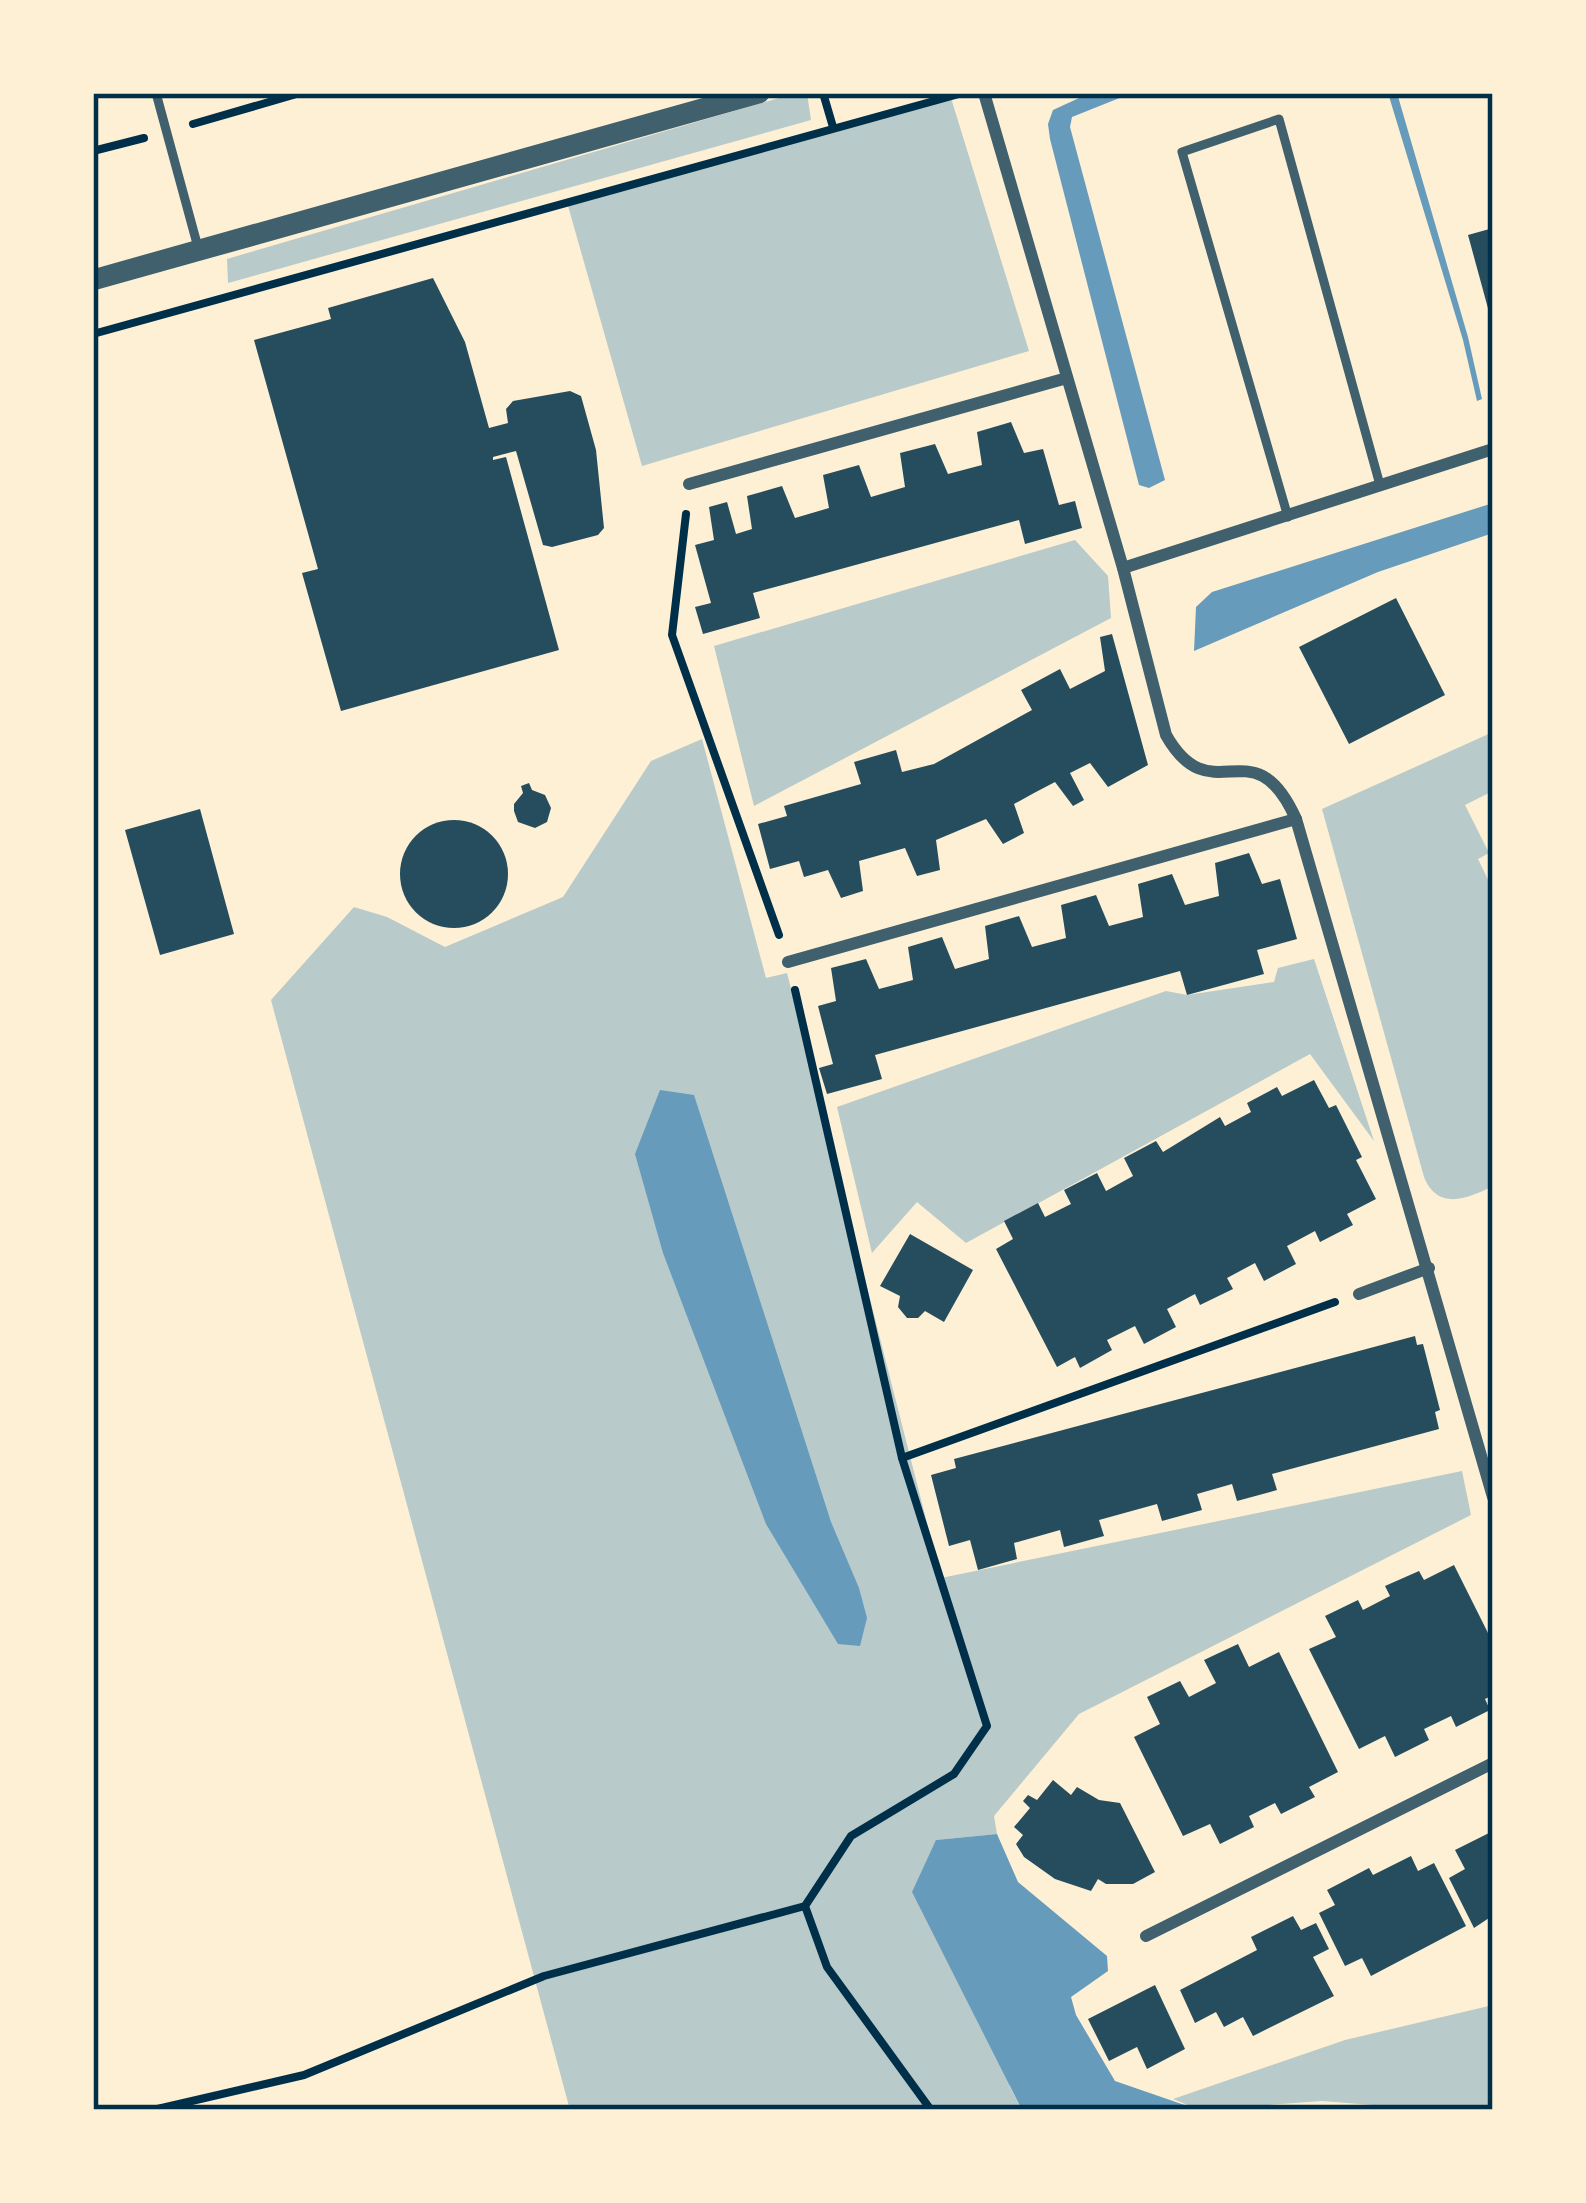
<svg xmlns="http://www.w3.org/2000/svg" width="1586" height="2203" viewBox="0 0 1586 2203" font-family="Commissioner,sans-serif">
<style>
.green{fill:#b9caca}
.water{fill:#669bbc}
.building{fill:#264d5e}
.lines{fill:none;stroke-linecap:round;stroke-linejoin:round}
.path{stroke:#003049;stroke-width:8}
.service{stroke:#3f606c;stroke-width:9}
.minor{stroke:#3f606c;stroke-width:12}
.tertiary{stroke:#3f606c;stroke-width:21}
.neatline{fill:none;stroke:#003049;stroke-width:4.5}
</style>
<rect width="100%" height="100%" fill="#fdf0d5"/>
<g class="green">
<path d="M796 93H807L811 120 228 283 227 259Z"/>
<path d="M951 98 1029 351 642 466 568 206Z"/>
<path d="M1075 540 1108 576 1111 618 754 806 714 646Z"/>
<path d="M1493 732V791L1465 805 1489 853 1478 859 1493 890V1186C1467 1199 1438 1211 1424 1177L1322 809Z"/>
<path d="M702 739 766 978 787 973 941 1578 1462 1471 1471 1515 1079 1714 994 1816 997 1834 936 1840 1010 2087 1022 2110H570L271 1000 354 907 387 917 445 947 563 897 651 761Z"/>
<path d="M1314 959 1374 1141 1310 1054 966 1243 917 1202 872 1253 837 1107 1166 991 1187 995 1274 982 1278 968Z"/>
<path d="M1493 2005V2110H1435L1322 2101 1200 2110 1173 2099 1345 2040Z"/>
</g>
<g class="water">
<path d="M1090 93H1132L1072 117 1070 127 1165 480 1149 488 1139 485 1050 139 1048 124 1053 110Z"/>
<path d="M1388 93H1397L1468 337 1482 399 1477 401 1463 340Z"/>
<path d="M1493 503V533L1378 572 1194 651 1196 607 1212 592Z"/>
<path d="M660 1090 694 1095 831 1522 859 1588 867 1618 860 1646 838 1644 766 1524 663 1253 635 1154Z"/>
<path d="M997 1834 1018 1882 1107 1956 1108 1971 1071 1997 1076 2015 1115 2081 1199 2110H1022L912 1892 936 1840Z"/>
</g>
<g class="building">
<path d="M1493 228V323H1492L1468 235Z"/>
<path d="M433 278 465 342 489 428 508 423 506 409 513 401 570 391 581 396 596 450 604 528 598 535 552 547 543 545 516 451 493 457V460L506 457 559 650 341 711 302 573 318 569 254 340 331 319 328 308Z"/>
<path d="M1011 422 1024 453 1043 449 1059 505 1075 501 1082 528 1025 544 1019 520 790 583 753 593 760 618 703 634 695 607 711 603 695 545 714 540 709 507 727 502 736 534 752 529 747 496 782 486 795 518 829 508 823 475 859 465 871 497 905 487 900 453 935 444 948 474 982 465 977 432Z"/>
<path d="M1396 598 1445 695 1349 744 1299 647Z"/>
<path d="M1112 634 1148 765 1108 787 1090 763 1070 773 1084 800 1073 806 1055 782 1034 793 1014 804 1024 833 1003 844 986 819 936 840 940 870 917 876 905 848 859 861 863 891 841 898 828 870 804 877 799 861 770 869 758 824 787 816 784 806 861 784 854 762 896 750 902 772 934 764 1032 710 1021 690 1060 669 1070 689 1105 671 1100 637Z"/>
<path d="M529 783 532 790 545 795 551 808 547 822 535 828 518 822 514 811V804L523 793 521 786Z"/>
<path d="M200 809 234 934 160 955 125 830Z"/>
<circle cx="454" cy="874" r="54"/>
<path d="M1249 853 1262 884 1280 879 1297 939 1257 950 1264 974 1187 995 1180 971 1104 992 875 1055 882 1079 827 1094 819 1068 833 1064 818 1006 836 1001 831 968 866 959 879 989 913 980 908 947 942 937 955 969 989 959 985 926 1019 916 1032 947 1066 938 1061 905 1096 895 1109 926 1143 917 1138 884 1172 874 1185 905 1219 896 1215 863Z"/>
<path d="M1314 1080 1329 1108 1336 1105 1362 1157 1356 1160 1376 1199 1347 1214 1353 1225 1320 1242 1315 1231 1287 1246 1296 1264 1264 1281 1255 1263 1227 1278 1233 1289 1200 1305 1195 1294 1167 1309 1176 1327 1144 1344 1135 1326 1107 1340 1112 1350 1080 1368 1075 1357 1057 1367 996 1249 1013 1239 1004 1221 1038 1203 1045 1217 1071 1204 1064 1190 1097 1173 1106 1191 1133 1176 1124 1158 1156 1141 1163 1152 1220 1117 1225 1126 1251 1112 1247 1103 1277 1087 1282 1096Z"/>
<path d="M910 1234 973 1270 944 1322 925 1311 918 1318H907L898 1307 900 1296 880 1286Z"/>
<path d="M1415 1336 1417 1345 1423 1344 1440 1410 1435 1412 1439 1429 1272 1474 1277 1490 1237 1501 1232 1484 1197 1494 1202 1510 1162 1521 1157 1504 1099 1520 1104 1536 1064 1547 1060 1530 1014 1543 1017 1559 978 1570 970 1540 949 1546 931 1475 956 1468 954 1459Z"/>
<path d="M1454 1565 1493 1643V1695L1485 1699 1490 1710 1456 1727 1451 1716 1424 1729 1429 1740 1395 1757 1385 1736 1359 1749 1309 1649 1336 1637 1325 1616 1358 1600 1363 1610 1390 1596 1385 1586 1419 1571 1424 1580Z"/>
<path d="M1238 1644 1249 1667 1279 1652 1338 1772 1309 1787 1315 1797 1281 1814 1275 1803 1249 1816 1254 1827 1220 1844 1210 1824 1183 1836 1134 1737 1160 1724 1147 1697 1180 1681 1189 1697 1216 1683 1204 1660Z"/>
<path d="M1053 1780 1071 1795 1077 1787 1099 1800 1120 1803 1155 1872 1133 1884H1106L1098 1879 1091 1891 1055 1879 1024 1857 1016 1844 1023 1835 1014 1827 1030 1808 1023 1801 1028 1795 1037 1800Z"/>
<path d="M1493 1831V1926L1489 1918 1474 1928 1449 1878 1465 1869 1455 1850Z"/>
<path d="M1411 1856 1418 1871 1434 1863 1466 1926 1371 1976 1362 1958 1345 1966 1319 1913 1335 1905 1327 1890 1369 1868 1373 1875Z"/>
<path d="M1293 1916 1301 1930 1316 1923 1329 1949 1313 1957 1334 1996 1253 2036 1243 2017 1224 2027 1216 2012 1195 2023 1180 1990 1257 1950 1251 1937Z"/>
<path d="M1155 1985 1185 2049 1147 2069 1137 2047 1109 2061 1088 2019Z"/>
</g>
<g class="lines">
<g class="path">
<path d="M823 93 833 127"/>
<path d="M193 124 300 93"/>
<path d="M93 151 144 138"/>
<path d="M93 334 959 94"/>
<path d="M686 514 672 635 779 935"/>
<path d="M902 1458 1335 1302"/>
<path d="M805 1906 827 1967 931 2110"/>
<path d="M153 2110 304 2075 544 1976 805 1906 851 1836 954 1774 987 1726 902 1458 795 990"/>
</g>
<g class="service">
<path d="M156 93 199 251"/>
<path d="M1288 517 1182 152 1279 119 1380 485"/>
</g>
<g class="minor">
<path d="M984 93 1123 568 1166 735C1212 816 1253 723 1296 819L1493 1497"/>
<path d="M689 484 1067 378"/>
<path d="M1123 568 1493 449"/>
<path d="M788 962 1296 819"/>
<path d="M1359 1294 1429 1268"/>
<path d="M1146 1936 1493 1763"/>
</g>
<path class="tertiary" d="M93 280 759 93"/>
</g>
<rect width="1586" height="2203" fill="none" stroke="#fdf0d5" stroke-width="192"/>
<rect x="96" y="96" width="1394" height="2011" class="neatline"/>
</svg>
